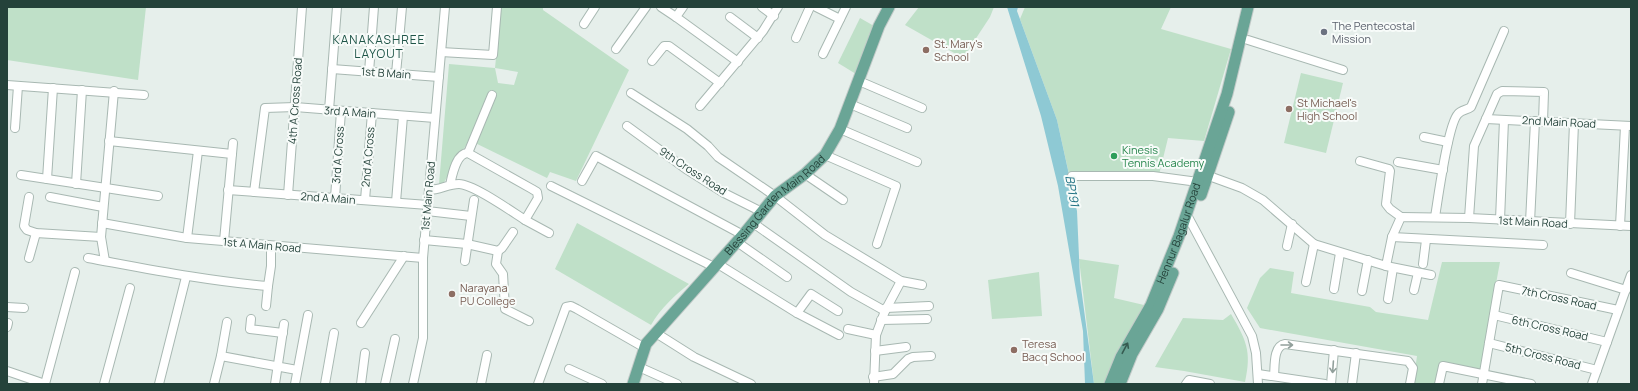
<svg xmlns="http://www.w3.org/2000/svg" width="1638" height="391" viewBox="0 0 1638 391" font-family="Manrope,sans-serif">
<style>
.green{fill:#bfe0c8;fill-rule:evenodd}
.water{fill:#8ec9d4}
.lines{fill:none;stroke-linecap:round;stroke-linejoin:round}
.minor-casing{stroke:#a8b8b2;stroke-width:10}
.major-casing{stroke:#c2cac8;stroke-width:13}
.minor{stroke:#fff;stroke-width:8}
.major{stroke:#6aa596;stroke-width:11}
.oneway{stroke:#92a09c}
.oneway2{stroke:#365b51}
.worship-dot{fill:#6b7280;stroke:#f7fbf9;stroke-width:1.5}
.education-dot{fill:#8d6e63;stroke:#f7fbf9;stroke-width:1.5}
.leisure-dot{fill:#2e9e5b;stroke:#f7fbf9;stroke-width:1.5}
.labels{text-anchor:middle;stroke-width:4;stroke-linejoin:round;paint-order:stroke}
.worship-label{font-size:11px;fill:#5b616d;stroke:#f7fbf9;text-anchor:start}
.education-label{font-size:11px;fill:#785e54;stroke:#f7fbf9;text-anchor:start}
.street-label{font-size:11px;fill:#24423a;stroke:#f7fbf9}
.leisure-label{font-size:11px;fill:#27864d;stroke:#f7fbf9;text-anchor:start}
.neighbourhood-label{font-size:12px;letter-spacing:1px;fill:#1f5548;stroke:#f7fbf9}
.water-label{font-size:12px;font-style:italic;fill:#1c6f80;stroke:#f7fbf9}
</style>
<rect width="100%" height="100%" fill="#e6efeb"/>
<g class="green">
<path d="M7 7H146L138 80 7 60Z"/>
<path d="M501 7H543V10L629 70 576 181 550 172 547 178 469 140 443 184H439L449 64 495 68ZM495 68 518 72 514 85 498 83Z"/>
<path d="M919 7H994L990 17 963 58 905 25Z"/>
<path d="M1025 7H1171L1161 29 1231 49 1204 141 1168 138 1159 175 1069 174 1057 120 1020 19Z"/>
<path d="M860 18 874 26 856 74 838 63Z"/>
<path d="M1301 73 1343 83 1326 153 1284 143Z"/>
<path d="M577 223 689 284C674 296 661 308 651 325L555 269Z"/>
<path d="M1079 259 1119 265 1114 298 1144 305 1115 356 1105 384H1094Z"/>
<path d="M1442 262H1500L1480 370 1440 363 1436 384H1413L1417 356 1260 328 1247 308 1260 278 1270 268 1294 272 1291 293 1370 307 1376 312 1428 320Z"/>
<path d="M1039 272 1042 316 992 319 988 280Z"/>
<path d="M1231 314C1246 340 1252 351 1245 382L1184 371 1155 367 1183 318 1223 320Z"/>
</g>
<path class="water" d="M1007 7H1018L1017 11 1057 120 1077 211 1080 280 1094 384H1085L1083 331 1058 186 1041 116Z"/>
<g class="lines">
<g class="minor-casing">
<g id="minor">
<path d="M661 7 676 17"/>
<path d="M683 7 676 17 738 62"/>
<path d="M762 7 774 16"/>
<path d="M816 7 840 19"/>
<path d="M730 17 758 38"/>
<path d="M584 24 595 7"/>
<path d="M796 38 810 7"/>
<path d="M1248 40 1343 70"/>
<path d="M616 49 646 7"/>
<path d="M441 52 493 55 497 7"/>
<path d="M823 54 846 7"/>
<path d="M652 61 664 46H669L720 83"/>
<path d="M332 69 439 77"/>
<path d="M369 72 374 7"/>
<path d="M396 74 402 7"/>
<path d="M859 81 922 108"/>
<path d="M7 85 144 95"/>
<path d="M631 93 687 129 708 146 718 157 775 196 825 235 901 281 922 285"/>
<path d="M850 104 907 128"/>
<path d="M700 106 763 31 778 7"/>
<path d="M329 110 337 7"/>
<path d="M1486 119 1631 126"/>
<path d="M627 126 686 169 724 193 762 212"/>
<path d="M15 128 18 86"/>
<path d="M840 129 917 162"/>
<path d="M1424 137 1448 142"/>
<path d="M109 141 232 154"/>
<path d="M468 153 492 95"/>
<path d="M825 155 896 186 877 244"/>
<path d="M1360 161 1389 169 1390 171 1386 204 1390 209 1401 217"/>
<path d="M1398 162 1443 170"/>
<path d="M805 174 843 200"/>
<path d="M21 175 158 196"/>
<path d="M1072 176H1153L1198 182"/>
<path d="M1209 176 1242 188 1263 200 1314 244 1386 266 1392 237 1401 217 1469 218 1631 226"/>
<path d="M47 179 53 88"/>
<path d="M582 181 596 156 743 235"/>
<path d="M76 184 82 90"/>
<path d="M551 186 714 267"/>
<path d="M228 190 428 205"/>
<path d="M429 190C440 190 448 184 459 184 473 184 511 211 525 220L538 198 537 192 532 189 468 153C456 153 452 176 450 185"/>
<path d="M254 192 265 108 295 107 435 118"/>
<path d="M288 195 302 7"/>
<path d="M29 197 24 226 27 230 36 233 101 237"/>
<path d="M50 197 103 207"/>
<path d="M335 198 341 111"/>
<path d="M365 200 372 113"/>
<path d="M396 202 403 116"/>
<path d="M427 211 471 216"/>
<path d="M1187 215 1252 336 1256 353 1258 384"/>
<path d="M1435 217C1438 199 1448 124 1458 114 1461 110 1467 110 1471 107L1504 31"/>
<path d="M1469 218 1474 146 1497 94 1502 91 1544 92 1543 122"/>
<path d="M525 220 549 233"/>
<path d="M1500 220 1504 120"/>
<path d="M1530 222 1535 121"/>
<path d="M102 223 187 238 423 258"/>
<path d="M753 223 851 292 885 311"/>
<path d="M1570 224 1574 123"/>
<path d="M1620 226 1625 126"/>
<path d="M1392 237 1543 245"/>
<path d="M187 238 198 151"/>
<path d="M424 240 467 244 498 251 502 248 513 232"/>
<path d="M224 241 233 143"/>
<path d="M737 242 787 277"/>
<path d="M1287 246 1292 224"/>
<path d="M498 251 496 264 503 274 505 309 529 321"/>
<path d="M29 258 36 233"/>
<path d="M88 258C148 269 207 281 268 286L271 266V246"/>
<path d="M105 261 101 237 114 91"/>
<path d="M465 261 474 200"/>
<path d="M718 264 797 313 839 335"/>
<path d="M1423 264 1426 240"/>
<path d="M1386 266 1431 275"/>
<path d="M1571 273 1626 290"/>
<path d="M1306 282 1314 244"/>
<path d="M1334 289 1340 253"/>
<path d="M1414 290 1418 273"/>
<path d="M1362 291 1368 260"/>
<path d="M1388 299 1393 268"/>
<path d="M266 306 268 286"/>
<path d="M7 307 24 308"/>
<path d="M886 308 929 306"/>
<path d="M797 313 811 294 838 311"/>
<path d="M1494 315 1607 342"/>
<path d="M251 319 250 329 283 333"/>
<path d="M881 320 927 319"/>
<path d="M227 322 221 356 297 370"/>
<path d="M361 323 404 256"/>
<path d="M7 327 8 323"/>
<path d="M848 329 876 335"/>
<path d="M656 333 694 357 751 384"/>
<path d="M1489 343 1597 370"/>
<path d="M875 351 906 347"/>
<path d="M639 367 677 384"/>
<path d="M569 369 602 384"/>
<path d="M7 371 45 384"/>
<path d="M1258 374 1325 384"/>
<path d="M1274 376C1275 366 1273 346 1285 344L1408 361 1413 368 1410 384"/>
<path d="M873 377 893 374 908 359 913 357 931 356"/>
<path d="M45 384 75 272"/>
<path d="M104 384 130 288"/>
<path d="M159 384 186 277"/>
<path d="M214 384 221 356"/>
<path d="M275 384 284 324"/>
<path d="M295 384 308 315"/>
<path d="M325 384 334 333"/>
<path d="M361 384 365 353"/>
<path d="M385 384 395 339"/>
<path d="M413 384 423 338V258L445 7"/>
<path d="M481 384 487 355"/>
<path d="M538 384 566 307 571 306 577 309 645 348"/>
<path d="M874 384 876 335 885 311 901 281"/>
<path d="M1186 384 1189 380 1210 384"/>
<path d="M1331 384 1334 350"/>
<path d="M1352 384 1356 353"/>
<path d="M1439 384 1443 366 1531 384"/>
<path d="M1482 384 1499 285 1618 310"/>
<path d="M1592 384 1631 275"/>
</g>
</g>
<g class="major-casing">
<g id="major">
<path d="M1201 195 1229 112"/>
<path id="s1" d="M633 384 646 344 743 235 775 196 805 174 825 155 840 129 879 26 889 7"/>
<path id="s2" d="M1110 384 1121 357 1151 305 1179 236 1227 94 1248 7"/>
<path d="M1120 384 1132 354 1158 309 1173 273"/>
</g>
</g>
<use href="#minor" class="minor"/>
<use href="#major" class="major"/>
</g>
<defs><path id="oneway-shaft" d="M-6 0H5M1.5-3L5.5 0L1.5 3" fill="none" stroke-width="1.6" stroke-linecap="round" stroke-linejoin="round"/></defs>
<g class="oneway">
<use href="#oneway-shaft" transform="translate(1287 345)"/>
<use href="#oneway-shaft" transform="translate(1333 367) rotate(94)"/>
</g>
<use class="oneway2" href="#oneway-shaft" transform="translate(1125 348) rotate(-62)"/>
<circle class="worship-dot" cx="1324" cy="32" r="4"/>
<g class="education-dot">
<circle cx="926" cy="50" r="4"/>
<circle cx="1289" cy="109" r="4"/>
<circle cx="452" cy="294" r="4"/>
<circle cx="1014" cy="350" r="4"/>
</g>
<circle class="leisure-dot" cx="1114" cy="156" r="4"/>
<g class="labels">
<g class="worship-label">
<text x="1332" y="30">The Pentecostal<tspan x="1332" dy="13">Mission</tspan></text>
</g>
<g class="education-label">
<text x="934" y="48">St. Mary's<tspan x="934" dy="13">School</tspan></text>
<text x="1297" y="107">St Michael's<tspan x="1297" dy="13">High School</tspan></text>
<text x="460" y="292">Narayana<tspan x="460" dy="13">PU College</tspan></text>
<text x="1022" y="348">Teresa<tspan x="1022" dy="13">Bacq School</tspan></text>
</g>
<g class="street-label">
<text transform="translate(386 73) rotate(4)" y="4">1st B Main</text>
<text transform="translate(295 101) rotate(-86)" y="4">4th A Cross Road</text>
<text transform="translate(350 112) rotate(4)" y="4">3rd A Main</text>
<text transform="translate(1559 122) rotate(3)" y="4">2nd Main Road</text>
<text transform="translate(338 155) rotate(-86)" y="4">3rd A Cross</text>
<text transform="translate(368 157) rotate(-85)" y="4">2nd A Cross</text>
<text transform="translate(693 171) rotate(33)" y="4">9th Cross Road</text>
<text transform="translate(428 196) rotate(-85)" y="4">1st Main Road</text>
<text transform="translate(328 198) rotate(4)" y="4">2nd A Main</text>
<text dy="4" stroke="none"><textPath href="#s1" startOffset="232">Blessing Garden Main Road</textPath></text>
<text transform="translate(1533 222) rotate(3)" y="4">1st Main Road</text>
<text dy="4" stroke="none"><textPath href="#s2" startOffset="166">Hennur Bagalur Road</textPath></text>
<text transform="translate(262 245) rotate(5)" y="4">1st A Main Road</text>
<text transform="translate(1559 298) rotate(12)" y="4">7th Cross Road</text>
<text transform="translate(1550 328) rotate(13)" y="4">6th Cross Road</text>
<text transform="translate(1543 356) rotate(14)" y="4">5th Cross Road</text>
</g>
<g class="leisure-label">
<text x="1122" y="154">Kinesis<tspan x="1122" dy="13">Tennis Academy</tspan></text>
</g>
<g class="neighbourhood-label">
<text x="379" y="44">KANAKASHREE<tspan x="379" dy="14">LAYOUT</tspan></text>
</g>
<g class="water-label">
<text transform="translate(1072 191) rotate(80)" y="4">BP191</text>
</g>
</g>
<rect width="1638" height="391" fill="none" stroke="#24423a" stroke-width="16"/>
</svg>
